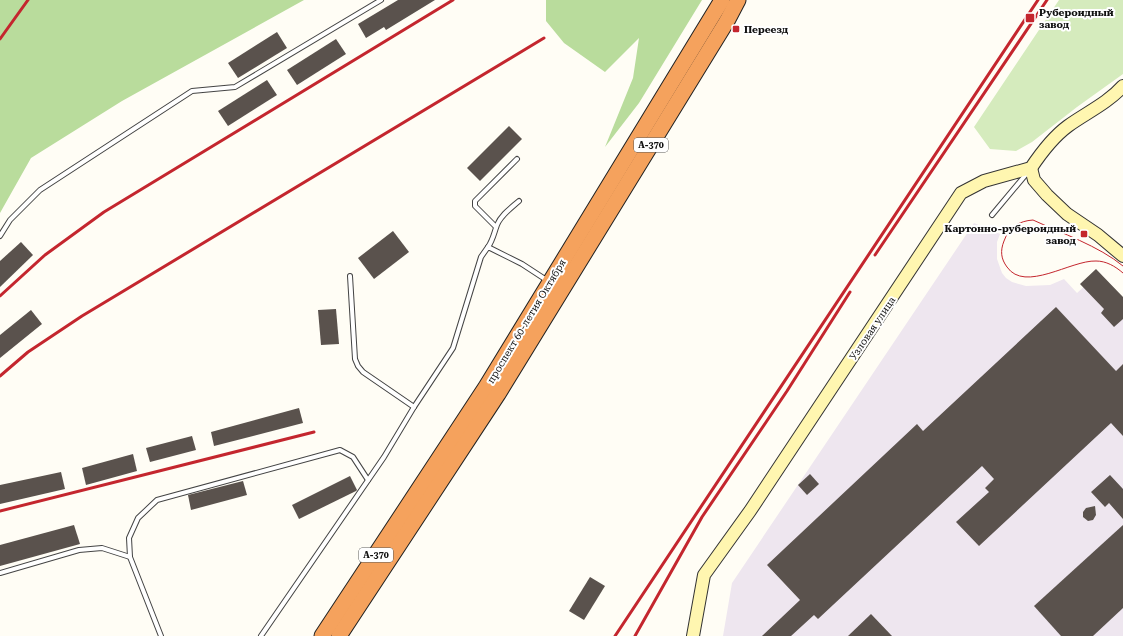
<svg xmlns="http://www.w3.org/2000/svg" width="1123" height="636" viewBox="0 0 1123 636" font-family="'Roboto Serif',serif">
<style>
.industrial{fill:#eee6ef}
.green{fill:#d5ebbd}
.forest{fill:#b9dc9c}
.building{fill:#5a524d}
.lines{fill:none;stroke-linecap:round;stroke-linejoin:round}
.lane-casing{stroke:#444;stroke-width:6}
.secondary-casing{stroke:#333;stroke-width:14}
.highway-casing{stroke:#222;stroke-width:17}
.lane{stroke:#fff;stroke-width:4}
.secondary{stroke:#fff6b0;stroke-width:12}
.highway{stroke:#f5a25d;stroke-width:15}
.tram{stroke:#c4262e;stroke-width:1}
.rail{stroke:#c4262e;stroke-width:3}
.poi-dot{fill:#c4262e;stroke:#fff;stroke-width:1.5}
.labels{text-anchor:middle;stroke-width:4;stroke-linejoin:round;paint-order:stroke}
.shield{fill:#fff;stroke:#585858;stroke-width:1}
.shield-label{font-size:9px;font-weight:bold;fill:#111}
.poi-label{font-size:10px;font-weight:bold;fill:#111;stroke:#fff;text-anchor:start}
.street-label{font-size:10px;fill:#111;stroke:#fff}
</style>
<rect width="100%" height="100%" fill="#fffdf5"/>
<path class="industrial" d="M974 223 1000 234 997 242V259L1002 273 1006 278 1012 282 1026 286 1050 285 1064 279 1077 293 1098 274 1123 301V636H723L732 583Z"/>
<path class="green" d="M1059 0H1123V74L1077 107 1032 142 1016 151 990 149 974 127Z"/>
<g class="forest">
<path d="M0 0H304L122 101 31 158 0 213Z"/>
<path d="M546 0H702L639 103 605 147 633 78 639 38 605 72 564 43 546 21Z"/>
</g>
<g class="building">
<path d="M398 0H435L386 30 384 27 366 38 358 24Z"/>
<path d="M277 32 287 48 238 78 228 63Z"/>
<path d="M336 39 346 54 297 85 287 70Z"/>
<path d="M267 80 277 95 228 126 218 111Z"/>
<path d="M509 126 522 139 480 181 467 168Z"/>
<path d="M393 231 409 252 374 279 358 258Z"/>
<path d="M21 242 33 255 0 287V261Z"/>
<path d="M1096 269 1123 297V319L1114 327 1101 313 1104 309 1080 284Z"/>
<path d="M1056 307 1116 371 1123 364V436L1111 423 979 546 956 522 989 492 985 488 994 479 982 466 818 619 814 615 791 636H762L800 600 767 565 917 424 923 431Z"/>
<path d="M336 309 339 344 321 345 318 310Z"/>
<path d="M31 310 42 324 0 358V335Z"/>
<path d="M299 408 303 423 214 446 211 432Z"/>
<path d="M192 436 196 450 150 462 146 448Z"/>
<path d="M133 454 137 471 86 485 82 468Z"/>
<path d="M61 472 65 489 0 504V485Z"/>
<path d="M810 474 819 484 807 495 798 485Z"/>
<path d="M1110 475 1123 489V519L1109 503 1105 507 1091 492Z"/>
<path d="M350 476 357 490 356 491 299 519 292 505Z"/>
<path d="M243 481 247 495 191 510 188 495Z"/>
<path d="M1095 506 1096 515 1093 520 1088 521 1083 517V512L1086 508Z"/>
<path d="M74 525 80 544 0 566V545Z"/>
<path d="M1123 525V608L1093 636H1061L1034 606Z"/>
<path d="M590 577 605 586 584 620 569 611Z"/>
<path d="M871 614 892 636H848Z"/>
</g>
<g class="lines">
<g class="lane-casing">
<g id="lane">
<path d="M992 215 1028 172"/>
<path d="M496 227 475 206V201L517 159"/>
<path d="M0 236 10 220 40 190 192 91 235 87 381 0"/>
<path d="M488 247C493 240 494 233 497 225 501 215 511 208 519 201"/>
<path d="M350 276 355 359 358 366 363 372 414 407"/>
<path d="M130 557 129 538 138 518 157 500 340 450 353 457 368 480"/>
<path d="M0 573 79 550 102 548 130 557 161 636"/>
<path d="M261 636 384 457 414 407 453 348 481 257 488 247 522 264 548 281"/>
</g>
</g>
<g class="secondary-casing">
<g id="secondary">
<path d="M1031 168 1034 180 1047 195 1067 214 1098 235 1123 256"/>
<path d="M693 636 704 575 750 511 961 193 984 181 1031 168C1041 153 1053 137 1068 126 1086 113 1108 103 1123 86"/>
</g>
</g>
<g class="highway-casing">
<g id="highway">
<path d="M322 636 486 387 722 0"/>
<path d="M339 636 498 394 727 21 738 0"/>
</g>
</g>
<use href="#lane" class="lane"/>
<use href="#secondary" class="secondary"/>
<use href="#highway" class="highway"/>
<path class="tram" d="M1123 266C1099 246 1061 233 1033 220 1019 221 1009 227 1004 241 1000 251 1001 259 1007 267 1025 293 1071 260 1096 261 1106 261 1115 266 1123 273"/>
<g class="rail">
<path d="M0 39 28 0"/>
<path d="M875 255 1047 0"/>
<path d="M0 296 45 255 104 212 453 0"/>
<path d="M0 376 28 352 82 316 544 38"/>
<path d="M0 511 314 432"/>
<path d="M615 636 1038 0"/>
<path d="M635 636 702 517 787 391 850 292"/>
</g>
</g>
<g class="poi-dot">
<rect x="1025" y="13" width="10" height="10" rx="2"/>
<rect x="732" y="25" width="8" height="8" rx="2"/>
<rect x="1080" y="230" width="8" height="8" rx="2"/>
</g>
<g class="labels">
<g class="shield">
<rect x="634" y="138" width="34" height="14" rx="3"/>
<rect x="359" y="548" width="34" height="14" rx="3"/>
</g>
<g class="shield-label">
<text x="651" y="148">А-370</text>
<text x="376" y="558">А-370</text>
</g>
<g class="poi-label">
<text x="1039" y="16">Рубероидный<tspan x="1039" dy="12">завод</tspan></text>
<text x="744" y="33">Переезд</text>
<text x="1076" y="232" text-anchor="end">Картонно-рубероидный<tspan x="1076" dy="12">завод</tspan></text>
</g>
<g class="street-label">
<text transform="translate(526 321) rotate(-59)" y="4">проспект 60-летия Октября</text>
<text transform="translate(872 328) rotate(-56)" y="4">Узловая улица</text>
</g>
</g>
</svg>
